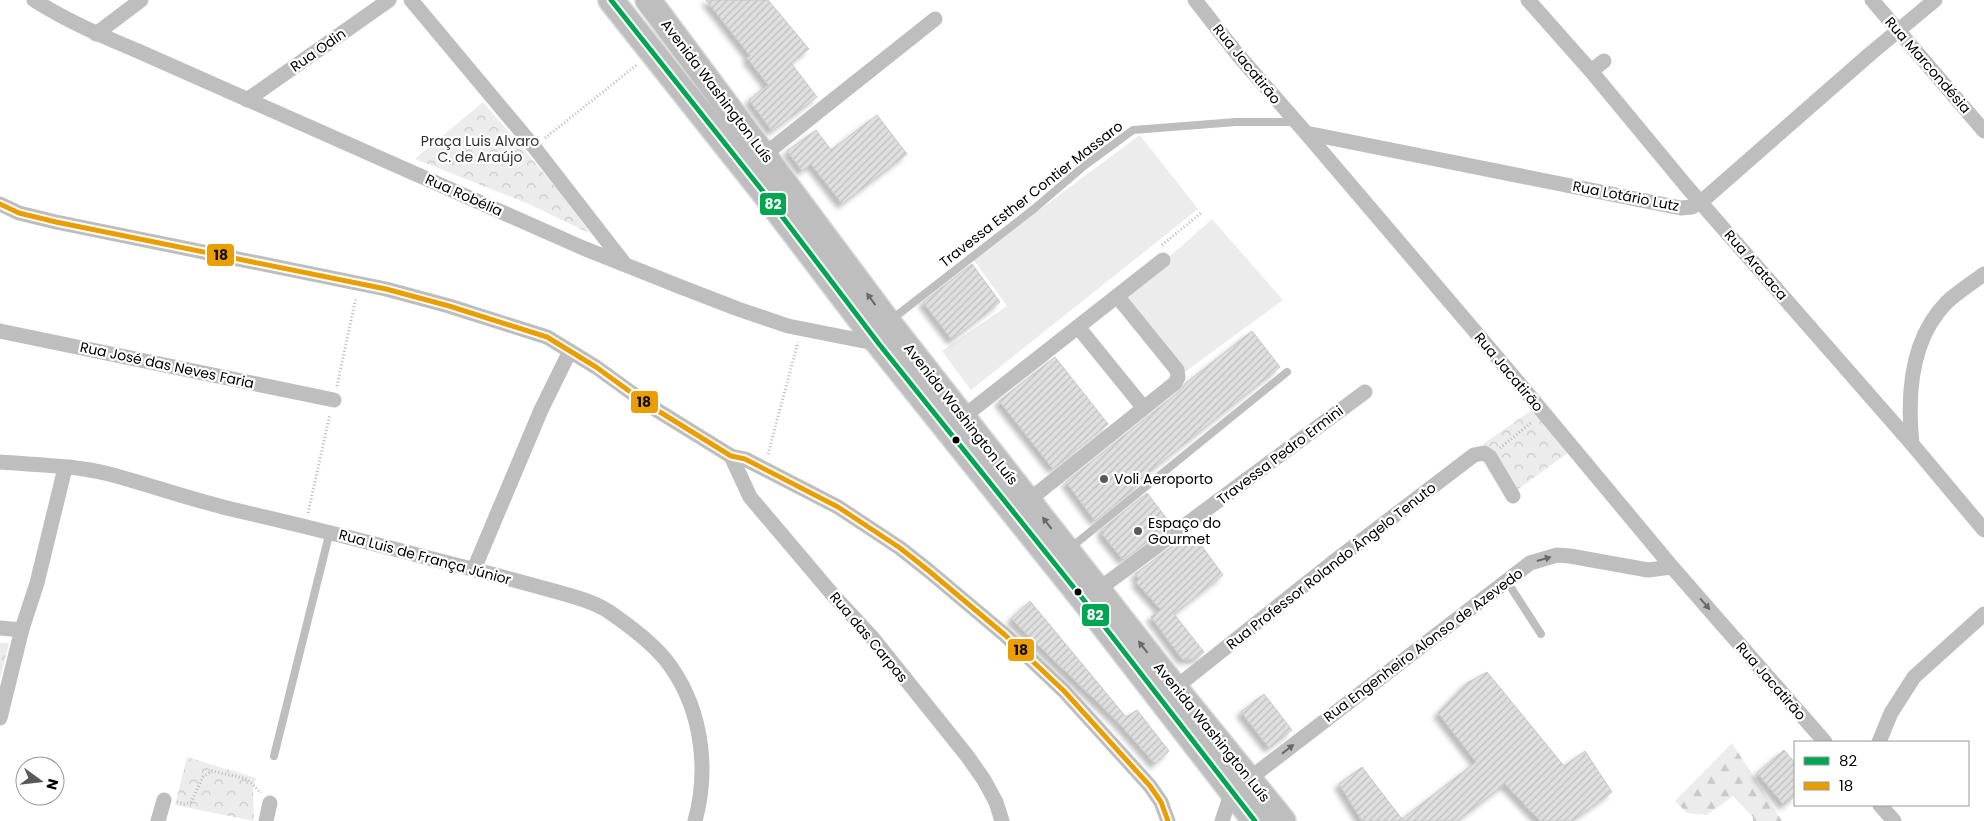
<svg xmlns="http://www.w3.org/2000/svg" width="1984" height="821" viewBox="0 0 1984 821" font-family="Poppins,sans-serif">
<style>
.grass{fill:#ececec}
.forest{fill:url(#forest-firs)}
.park{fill:url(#park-crowns)}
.building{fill:url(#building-hatch);stroke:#c7c7c7;filter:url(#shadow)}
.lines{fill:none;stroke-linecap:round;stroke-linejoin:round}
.trunk-casing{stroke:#dbdbdb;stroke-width:28}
.path{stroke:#b9b9b9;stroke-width:3;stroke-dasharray:1 2.5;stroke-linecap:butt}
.service{stroke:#bebebe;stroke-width:8}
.minor{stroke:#bebebe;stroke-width:15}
.trunk{stroke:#bebebe;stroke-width:25}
.bus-1-casing{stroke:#fff;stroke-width:9}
.bus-2-casing{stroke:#fff;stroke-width:9}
.bus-1{stroke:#00a651;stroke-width:5}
.bus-2{stroke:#eb9e00;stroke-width:5}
.oneway{fill:#686868}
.bus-dot{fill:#000;stroke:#fff;stroke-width:2}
.poi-dot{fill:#595959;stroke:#fff;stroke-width:2}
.labels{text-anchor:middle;stroke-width:4.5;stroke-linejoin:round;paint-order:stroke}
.street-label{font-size:14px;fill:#000;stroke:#fff}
.park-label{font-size:14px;fill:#333;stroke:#fff}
.poi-label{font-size:14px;fill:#000;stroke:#fff;text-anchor:start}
.line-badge{stroke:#fff;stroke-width:2}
.badge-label{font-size:14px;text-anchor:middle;font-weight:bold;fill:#fff}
.pale-badge-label{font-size:14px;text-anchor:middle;font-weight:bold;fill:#111}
</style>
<defs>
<pattern id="forest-firs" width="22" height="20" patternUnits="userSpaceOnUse" patternTransform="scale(1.25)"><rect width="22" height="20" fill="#ececec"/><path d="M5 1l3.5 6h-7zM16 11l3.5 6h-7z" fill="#c9c9c9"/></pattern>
<pattern id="park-crowns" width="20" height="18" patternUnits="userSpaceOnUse" patternTransform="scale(1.25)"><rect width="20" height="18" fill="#ececec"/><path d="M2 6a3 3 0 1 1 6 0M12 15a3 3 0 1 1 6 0" fill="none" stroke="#c9c9c9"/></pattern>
<pattern id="building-hatch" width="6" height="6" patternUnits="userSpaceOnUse" patternTransform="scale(1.25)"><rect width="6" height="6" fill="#dfdfdf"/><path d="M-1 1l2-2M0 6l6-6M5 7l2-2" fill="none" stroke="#bebebe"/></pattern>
<filter id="shadow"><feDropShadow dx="-4.5" dy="4.5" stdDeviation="2.5" flood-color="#0004"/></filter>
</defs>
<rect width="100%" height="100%" fill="#fff"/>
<g class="grass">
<path d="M1140 135 1198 209 971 390 942 351 1007 306 973 259Z"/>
<path d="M1212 219 1283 300 1185 372 1124 297Z"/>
</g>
<path class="forest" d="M1732 743 1782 821H1753V817L1733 796 1707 815 1687 813 1675 801Z"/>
<g class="park">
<path d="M483 102 558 190 591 234 529 204 415 159Z"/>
<path d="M1536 407 1569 452 1517 490 1483 444Z"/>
<path d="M0 643H9L0 679Z"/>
<path d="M187 757 256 778 253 790 254 821 175 805Z"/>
</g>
<g class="building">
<path d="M706 0H768L809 49 791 63 817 97 772 131 749 100 768 85 747 58 750 56Z"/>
<path d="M877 115 907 154 842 204 811 164 802 171 787 151 816 130 831 150Z"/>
<path d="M972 264 1000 302 952 340 923 302Z"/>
<path d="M1252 331 1280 367 1143 477 1139 482 1140 484 1095 521 1066 482 1181 390 1186 383Z"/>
<path d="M1055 357 1108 424 1053 469 999 401Z"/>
<path d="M1147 493 1171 524 1123 560 1102 534 1104 533 1101 530Z"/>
<path d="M1193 534 1223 575 1174 614 1204 652 1196 659H1182L1151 617 1161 610 1136 582 1139 579 1135 574 1182 539 1184 541Z"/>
<path d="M1030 601 1126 717 1137 710 1169 751 1155 764 1118 722 1011 619Z"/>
<path d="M1487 672 1564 766 1585 751 1612 792 1572 821H1540L1505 784 1457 821H1362L1339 784 1362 767 1402 819 1476 762 1438 713 1467 683Z"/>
<path d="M1264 694 1292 730 1269 748 1241 712Z"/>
<path d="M1784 750 1795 763V796L1784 805 1757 773Z"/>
</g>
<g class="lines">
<g class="trunk-casing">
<g id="trunk">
<path d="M611 0 765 194 879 344 1087 604 1255 821"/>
<path d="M648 0 888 322 1175 688 1283 821"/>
</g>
</g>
<g class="path">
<path d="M545 138 638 64"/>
<path d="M1162 245 1201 213"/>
<path d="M337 386 356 297"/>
<path d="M1500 448 1532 422"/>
<path d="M768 454 798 342"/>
<path d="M308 513 330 414"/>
<path d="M177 802 184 804 191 802 203 777 212 771 247 779 261 793"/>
</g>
<g class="service">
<path d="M891 320 1035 208 1084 166 1133 130 1236 122H1295"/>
<path d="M1069 549 1287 372"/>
<path d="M1506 580 1541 634"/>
<path d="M274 756 330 531"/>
</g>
<g class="minor">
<path d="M34 0C67 21 102 36 138 51L583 248 681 287 738 309 788 326 879 344"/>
<path d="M411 0 534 147 624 263"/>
<path d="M1195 0 1238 55 1306 133 1513 376 1672 567 1825 742"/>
<path d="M1528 0 1591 71 1687 187 1912 444 1984 530"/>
<path d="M1872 0 1984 131"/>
<path d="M96 34 141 0"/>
<path d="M1591 71 1604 61"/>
<path d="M247 100 389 0"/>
<path d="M1306 133 1681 208 1692 207 1701 202 1870 54 1935 0"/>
<path d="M764 155 935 19"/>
<path d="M0 204 19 213 56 222 386 289 449 306 547 337 596 367 647 404 731 456 745 459 838 507 900 548 929 571 1005 635 1064 691 1150 786 1161 802 1168 821"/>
<path d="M1078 327 1143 407"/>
<path d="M0 331 334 400"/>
<path d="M963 417 1163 260"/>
<path d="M1912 444C1907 396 1910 339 1947 302 1958 292 1972 283 1984 274"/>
<path d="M731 456 750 497 833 595 871 636 968 757 984 780 996 802 1002 821"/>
<path d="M0 462C36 465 73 465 109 474 150 485 190 499 231 509 304 526 376 544 448 563 484 572 519 581 554 591 572 596 592 601 608 611 627 624 650 641 665 659 701 704 710 766 695 821"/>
<path d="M1029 500 1175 383 1178 377 1177 370 1117 296"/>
<path d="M474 569 541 410 570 351"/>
<path d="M1099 589 1365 392"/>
<path d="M0 628 22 630"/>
<path d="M1175 688 1332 563 1474 455 1484 453 1490 457 1513 496"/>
<path d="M0 718 22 629 37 583 65 468"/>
<path d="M1879 742 1891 713 1914 677 1984 614"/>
<path d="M1249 779 1530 563 1557 555 1570 556 1648 570 1672 567"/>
<path d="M1880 805 1894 821"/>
<path d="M158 821 164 800"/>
<path d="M266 821 270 803"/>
<path d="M1222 821 1232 791"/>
</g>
<use href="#trunk" class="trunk"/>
<g class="bus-1-casing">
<path id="bus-1" d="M611 0 765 194 879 344 1087 604 1255 821"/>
</g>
<g class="bus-2-casing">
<path id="bus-2" d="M0 204 19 213 56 222 386 289 449 306 547 337 596 367 647 404 731 456 745 459 838 507 900 548 929 571 1005 635 1064 691 1150 786 1161 802 1168 821"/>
</g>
<use href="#bus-1" class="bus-1"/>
<use href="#bus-2" class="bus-2"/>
</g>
<defs><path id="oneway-solid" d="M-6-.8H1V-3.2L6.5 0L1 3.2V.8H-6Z" transform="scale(1.25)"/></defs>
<g class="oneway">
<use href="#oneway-solid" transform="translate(871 299) rotate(-126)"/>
<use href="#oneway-solid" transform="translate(1047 523) rotate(-128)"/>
<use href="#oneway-solid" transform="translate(1544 559) rotate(-16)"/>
<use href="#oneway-solid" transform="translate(1705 604) rotate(49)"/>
<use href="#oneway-solid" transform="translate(1143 647) rotate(-128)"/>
<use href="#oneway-solid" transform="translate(1288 749) rotate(-38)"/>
</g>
<g class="bus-dot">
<circle cx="956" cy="440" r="4.5"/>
<circle cx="1078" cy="592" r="4.5"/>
</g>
<g class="poi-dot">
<circle cx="1104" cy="479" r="5"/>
<circle cx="1138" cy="531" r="5"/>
</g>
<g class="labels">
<g class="street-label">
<text transform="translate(318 50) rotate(-35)" y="5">Rua Odin</text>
<text transform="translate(1247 64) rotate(51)" y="5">Rua Jacatirão</text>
<text transform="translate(1928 65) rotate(49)" y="5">Rua Marcondésia</text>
<text transform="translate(717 91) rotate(53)" y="5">Avenida Washington Luís</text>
<text transform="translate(1031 194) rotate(-38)" y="5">Travessa Esther Contier Massaro</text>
<text transform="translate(464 195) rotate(24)" y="5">Rua Robélia</text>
<text transform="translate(1626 196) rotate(11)" y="5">Rua Lotário Lutz</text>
<text transform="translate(1756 265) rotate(49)" y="5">Rua Arataca</text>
<text transform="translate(167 365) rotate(12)" y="5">Rua José das Neves Faria</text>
<text transform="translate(1509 372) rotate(50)" y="5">Rua Jacatirão</text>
<text transform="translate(961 414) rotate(52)" y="5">Avenida Washington Luís</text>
<text transform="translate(1280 455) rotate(-37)" y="5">Travessa Pedro Ermini</text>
<text transform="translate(425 557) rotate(15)" y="5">Rua Luis de França Júnior</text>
<text transform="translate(1331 566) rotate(-38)" y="5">Rua Professor Rolando Ângelo Tenuto</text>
<text transform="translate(869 637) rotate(50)" y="5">Rua das Carpas</text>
<text transform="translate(1423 645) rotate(-37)" y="5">Rua Engenheiro Alonso de Azevedo</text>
<text transform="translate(1771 681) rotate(49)" y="5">Rua Jacatirão</text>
<text transform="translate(1212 732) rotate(51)" y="5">Avenida Washington Luís</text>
</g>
<g class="park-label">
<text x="480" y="146">Praça Luis Alvaro<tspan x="480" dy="16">C. de Araújo</tspan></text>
</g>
<g class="poi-label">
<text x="1114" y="484">Voli Aeroporto</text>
<text x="1148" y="528">Espaço do<tspan x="1148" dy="16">Gourmet</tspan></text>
</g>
</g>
<g class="line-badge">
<rect x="759" y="192" width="28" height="24" rx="5" fill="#00a651"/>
<rect x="206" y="243" width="29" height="24" rx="5" fill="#eb9e00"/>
<rect x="630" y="390" width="29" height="24" rx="5" fill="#eb9e00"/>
<rect x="1081" y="603" width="29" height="24" rx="5" fill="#00a651"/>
<rect x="1007" y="638" width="28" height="24" rx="5" fill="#eb9e00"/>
</g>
<g class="badge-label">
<text x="773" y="209">82</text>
<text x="1095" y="620">82</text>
</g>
<g class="pale-badge-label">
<text x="221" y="260">18</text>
<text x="644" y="407">18</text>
<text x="1021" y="655">18</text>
</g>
<rect x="1794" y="741" width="175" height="65" fill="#ffffff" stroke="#999999"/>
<rect x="1804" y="757" width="25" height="8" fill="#00a651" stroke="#999999"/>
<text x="1839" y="766" font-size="15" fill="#000000">82</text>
<rect x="1804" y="782" width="25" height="8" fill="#eb9e00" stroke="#999999"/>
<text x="1839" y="791" font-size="15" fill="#000000">18</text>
<g transform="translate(40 781) rotate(105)"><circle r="24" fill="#ffffff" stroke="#999999"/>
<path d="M0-4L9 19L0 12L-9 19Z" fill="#595959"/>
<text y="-8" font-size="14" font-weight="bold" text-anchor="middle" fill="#000000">N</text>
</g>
</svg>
